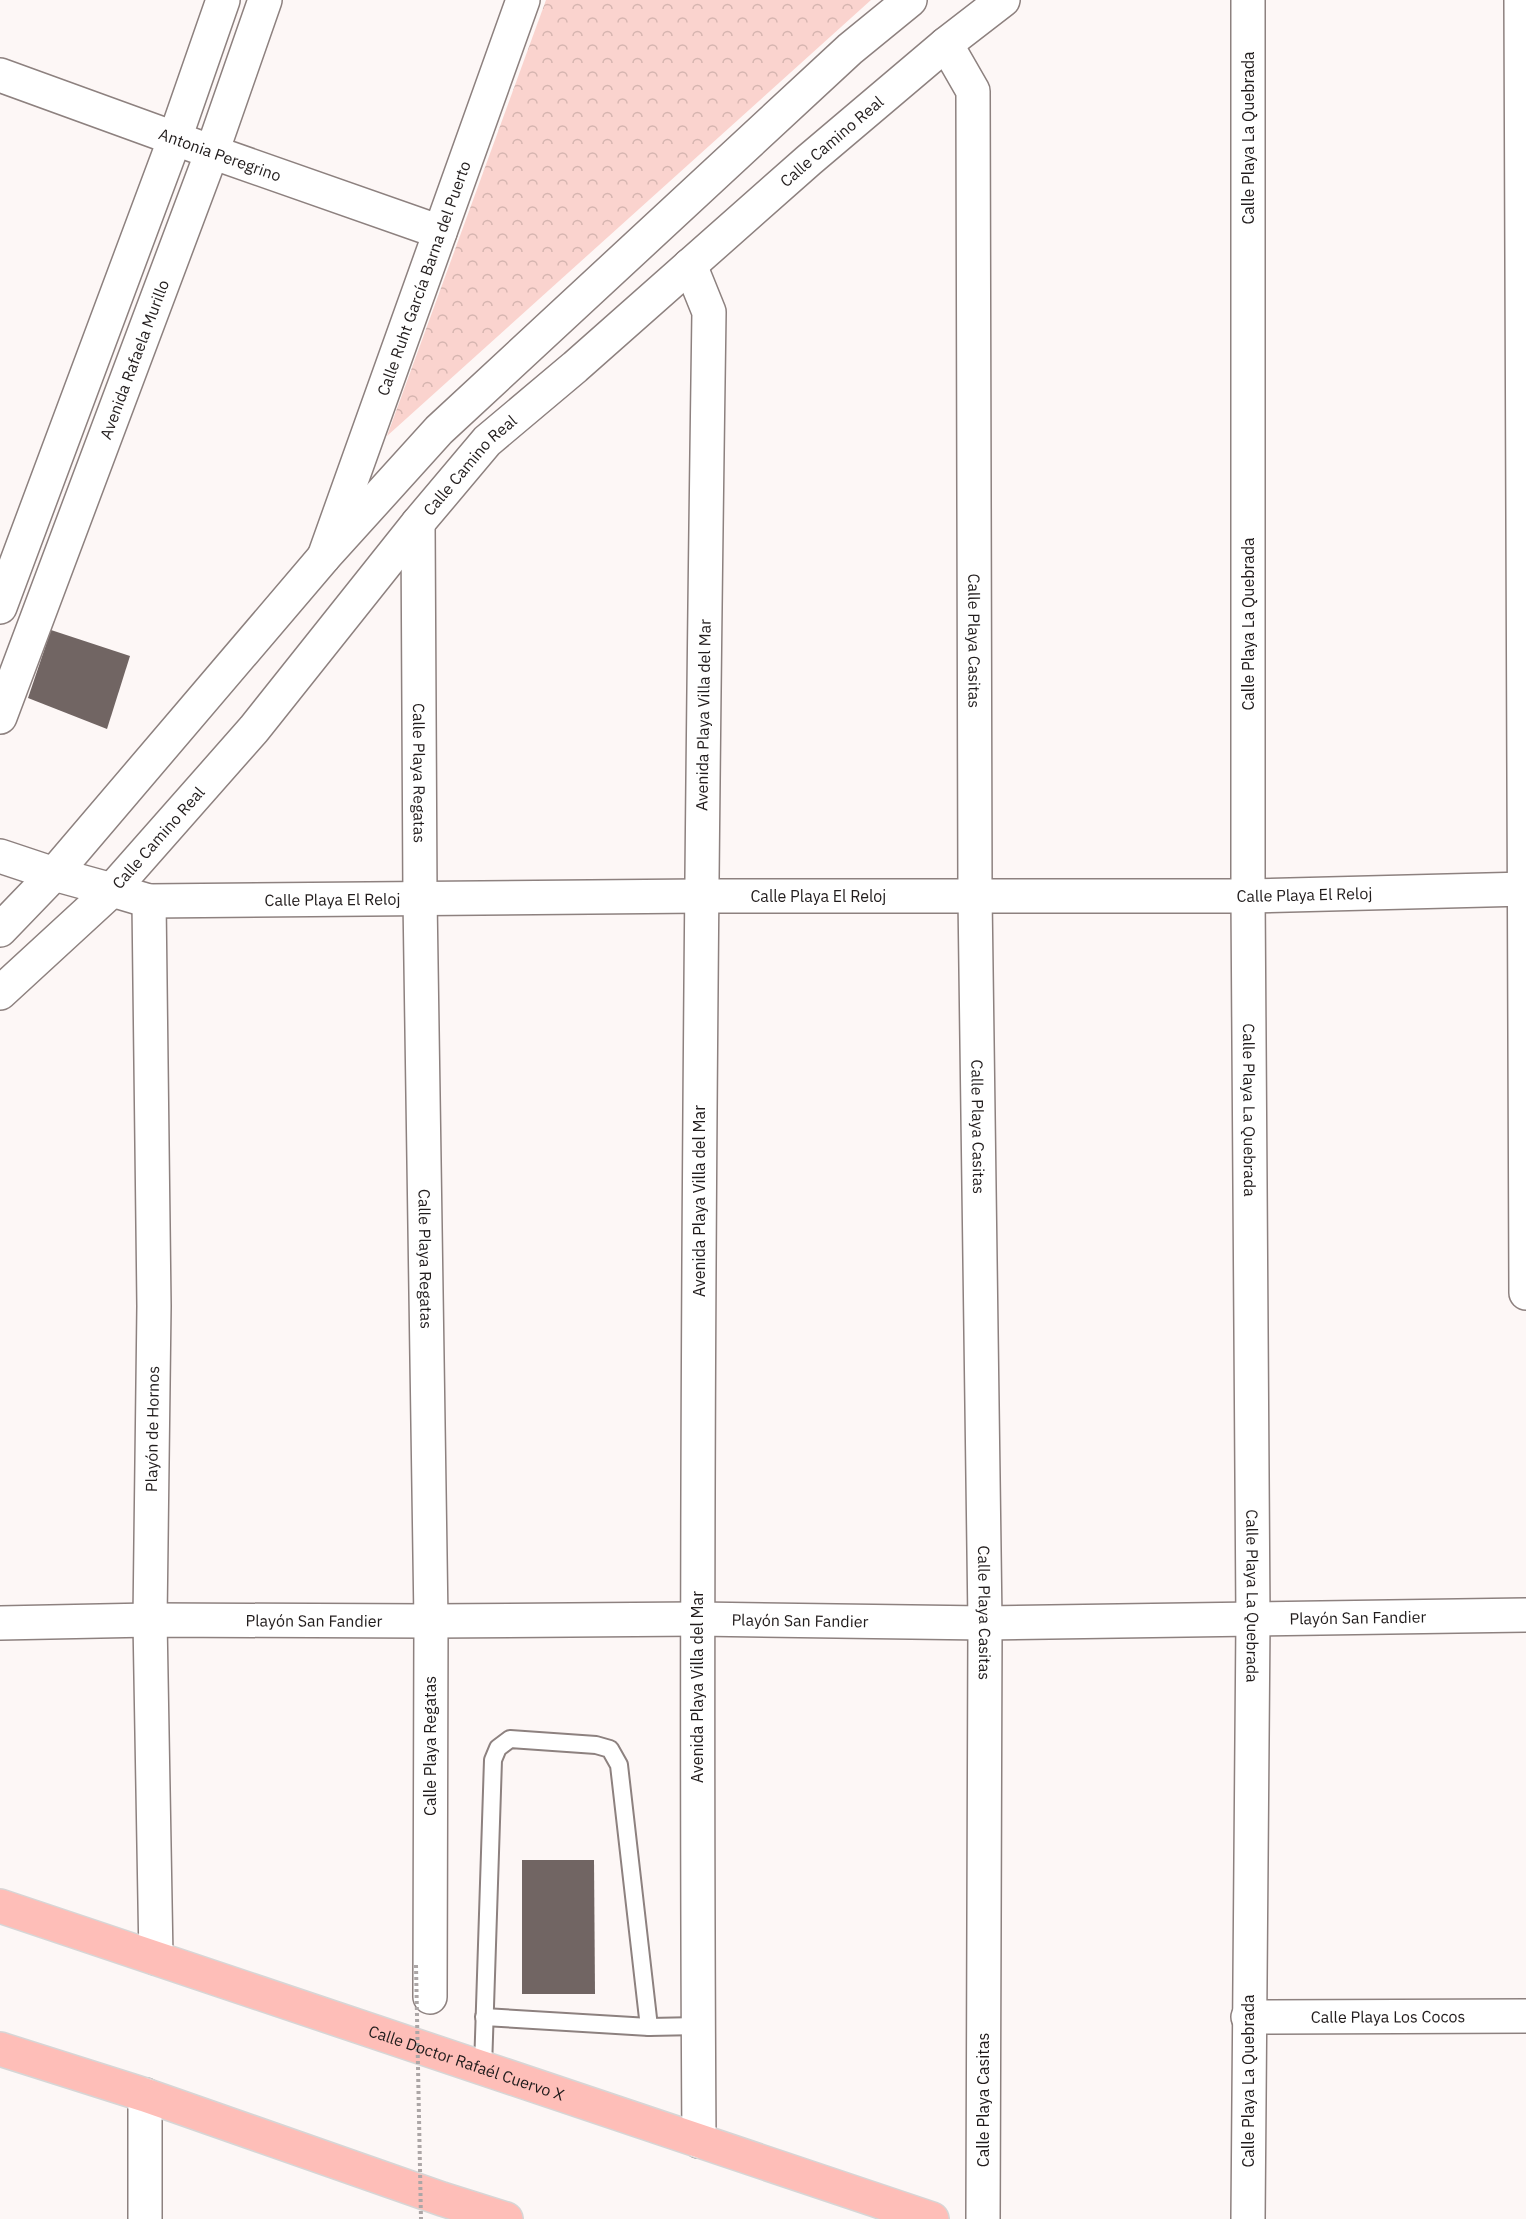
<svg xmlns="http://www.w3.org/2000/svg" width="1526" height="2219" viewBox="0 0 1526 2219" font-family="'IBM Plex Sans',sans-serif">
<style>
.park{fill:url(#park-crowns)}
.building{fill:#716563}
.lines{fill:none;stroke-linecap:round;stroke-linejoin:round}
.service-casing{stroke:#8d817f;stroke-width:20}
.minor-casing{stroke:#8d817f;stroke-width:36}
.tertiary-casing{stroke:#8d817f;stroke-width:36}
.primary-casing{stroke:#d7d6d6;stroke-width:36}
.service{stroke:#fff;stroke-width:16}
.minor{stroke:#fff;stroke-width:33}
.tertiary{stroke:#fff;stroke-width:33}
.primary{stroke:#febeb8;stroke-width:33}
.path-bridge{stroke:#aca6a6;stroke-width:4;stroke-dasharray:3 3;stroke-linecap:butt}
.labels{text-anchor:middle;stroke-width:4.5;stroke-linejoin:round;paint-order:stroke}
.street-label{font-size:16px;fill:#211c1c;stroke:#fff}
</style>
<defs>
<pattern id="park-crowns" width="20" height="18" patternUnits="userSpaceOnUse" patternTransform="scale(1.5)"><rect width="20" height="18" fill="#fad3ce"/><path d="M2 6a3 3 0 1 1 6 0M12 15a3 3 0 1 1 6 0" fill="none" stroke="#d6b5b0"/></pattern>
</defs>
<rect width="100%" height="100%" fill="#fdf7f6"/>
<path class="park" d="M546 0H871L387 436Z"/>
<g class="building">
<path d="M51 630 130 656 107 729 28 698Z"/>
<path d="M522 1860H594L595 1994H522Z"/>
</g>
<g class="lines">
<g class="service-casing">
<g id="service">
<path d="M484 2017 649 2027 699 2026"/>
<path d="M483 2068 493 1760 498 1748 510 1739 596 1745 610 1749 619 1765 649 2027"/>
</g>
</g>
<g class="minor-casing">
<g id="minor">
<path id="s1" d="M1248 0V896L1253 1620 1248 2219"/>
<path d="M1521 0 1526 1293"/>
<path id="s2" d="M946 44 973 91 975 896 985 1623 983 2219"/>
<path id="s3" d="M0 75 212 152 440 232"/>
<path d="M690 265 709 312C700 921 695 1531 699 2141"/>
<path id="s4" d="M418 523 420 898 431 1621 430 1997"/>
<path id="s5" d="M324 557 523 0"/>
<path id="s6" d="M112 890 149 901 700 896H1248L1526 889"/>
<path d="M149 901 154 1306 150 1620 156 1958"/>
<path id="s7" d="M0 1623 150 1620 431 1621 697 1619 985 1623 1526 1615"/>
<path id="s8" d="M1248 2017 1526 2016"/>
<path d="M145 2095V2219"/>
</g>
</g>
<g class="tertiary-casing">
<g id="tertiary">
<path d="M0 607 175 138 223 0"/>
<path id="s9" d="M0 717 212 152 265 0"/>
<path d="M0 856 54 874 112 890"/>
<path d="M0 930 54 874 324 557 439 430 850 49 910 0"/>
<path id="s10" d="M0 993 112 890 254 729 418 523 487 441 575 367 809 160 946 44 1003 0"/>
</g>
</g>
<g class="primary-casing">
<g id="primary">
<path id="s11" d="M0 1906 932 2219"/>
<path d="M0 2049 145 2095 442 2199 506 2219"/>
</g>
</g>
<use href="#service" class="service"/>
<use href="#minor" class="minor"/>
<use href="#tertiary" class="tertiary"/>
<use href="#primary" class="primary"/>
<path class="path-bridge" d="M416 1965 421 2219"/>
</g>
<g class="labels">
<g class="street-label">
<text transform="translate(1248 138) rotate(-90)" y="6">Calle Playa La Quebrada</text>
<text dy="6" stroke="none"><textPath href="#s10" startOffset="1194">Calle Camino Real</textPath></text>
<text dy="6" stroke="none"><textPath href="#s3" startOffset="234">Antonia Peregrino</textPath></text>
<text dy="6" stroke="none"><textPath href="#s5" startOffset="296">Calle Ruht García Barna del Puerto</textPath></text>
<text dy="6" stroke="none"><textPath href="#s9" startOffset="382">Avenida Rafaela Murillo</textPath></text>
<text dy="6" stroke="none"><textPath href="#s10" startOffset="708">Calle Camino Real</textPath></text>
<text transform="translate(1248 624) rotate(-90)" y="6">Calle Playa La Quebrada</text>
<text dy="6" stroke="none"><textPath href="#s2" startOffset="604">Calle Playa Casitas</textPath></text>
<text transform="translate(703 715) rotate(-89)" y="6">Avenida Playa Villa del Mar</text>
<text dy="6" stroke="none"><textPath href="#s4" startOffset="250">Calle Playa Regatas</textPath></text>
<text dy="6" stroke="none"><textPath href="#s10" startOffset="222">Calle Camino Real</textPath></text>
<text dy="6" stroke="none"><textPath href="#s6" startOffset="1194">Calle Playa El Reloj</textPath></text>
<text dy="6" stroke="none"><textPath href="#s6" startOffset="708">Calle Playa El Reloj</textPath></text>
<text dy="6" stroke="none"><textPath href="#s6" startOffset="222">Calle Playa El Reloj</textPath></text>
<text dy="6" stroke="none"><textPath href="#s1" startOffset="1110">Calle Playa La Quebrada</textPath></text>
<text dy="6" stroke="none"><textPath href="#s2" startOffset="1090">Calle Playa Casitas</textPath></text>
<text transform="translate(699 1201) rotate(-90)" y="6">Avenida Playa Villa del Mar</text>
<text dy="6" stroke="none"><textPath href="#s4" startOffset="736">Calle Playa Regatas</textPath></text>
<text transform="translate(152 1429) rotate(-89)" y="6">Playón de Hornos</text>
<text dy="6" stroke="none"><textPath href="#s1" startOffset="1596">Calle Playa La Quebrada</textPath></text>
<text dy="6" stroke="none"><textPath href="#s2" startOffset="1576">Calle Playa Casitas</textPath></text>
<text dy="6" stroke="none"><textPath href="#s7" startOffset="1358">Playón San Fandier</textPath></text>
<text dy="6" stroke="none"><textPath href="#s7" startOffset="314">Playón San Fandier</textPath></text>
<text dy="6" stroke="none"><textPath href="#s7" startOffset="800">Playón San Fandier</textPath></text>
<text transform="translate(697 1687) rotate(-90)" y="6">Avenida Playa Villa del Mar</text>
<text transform="translate(430 1746) rotate(-90)" y="6">Calle Playa Regatas</text>
<text dy="6" stroke="none"><textPath href="#s8" startOffset="140">Calle Playa Los Cocos</textPath></text>
<text dy="6" stroke="none"><textPath href="#s11" startOffset="492">Calle Doctor Rafaél Cuervo X</textPath></text>
<text transform="translate(1248 2081) rotate(-90)" y="6">Calle Playa La Quebrada</text>
<text transform="translate(983 2100) rotate(-90)" y="6">Calle Playa Casitas</text>
</g>
</g>
</svg>
